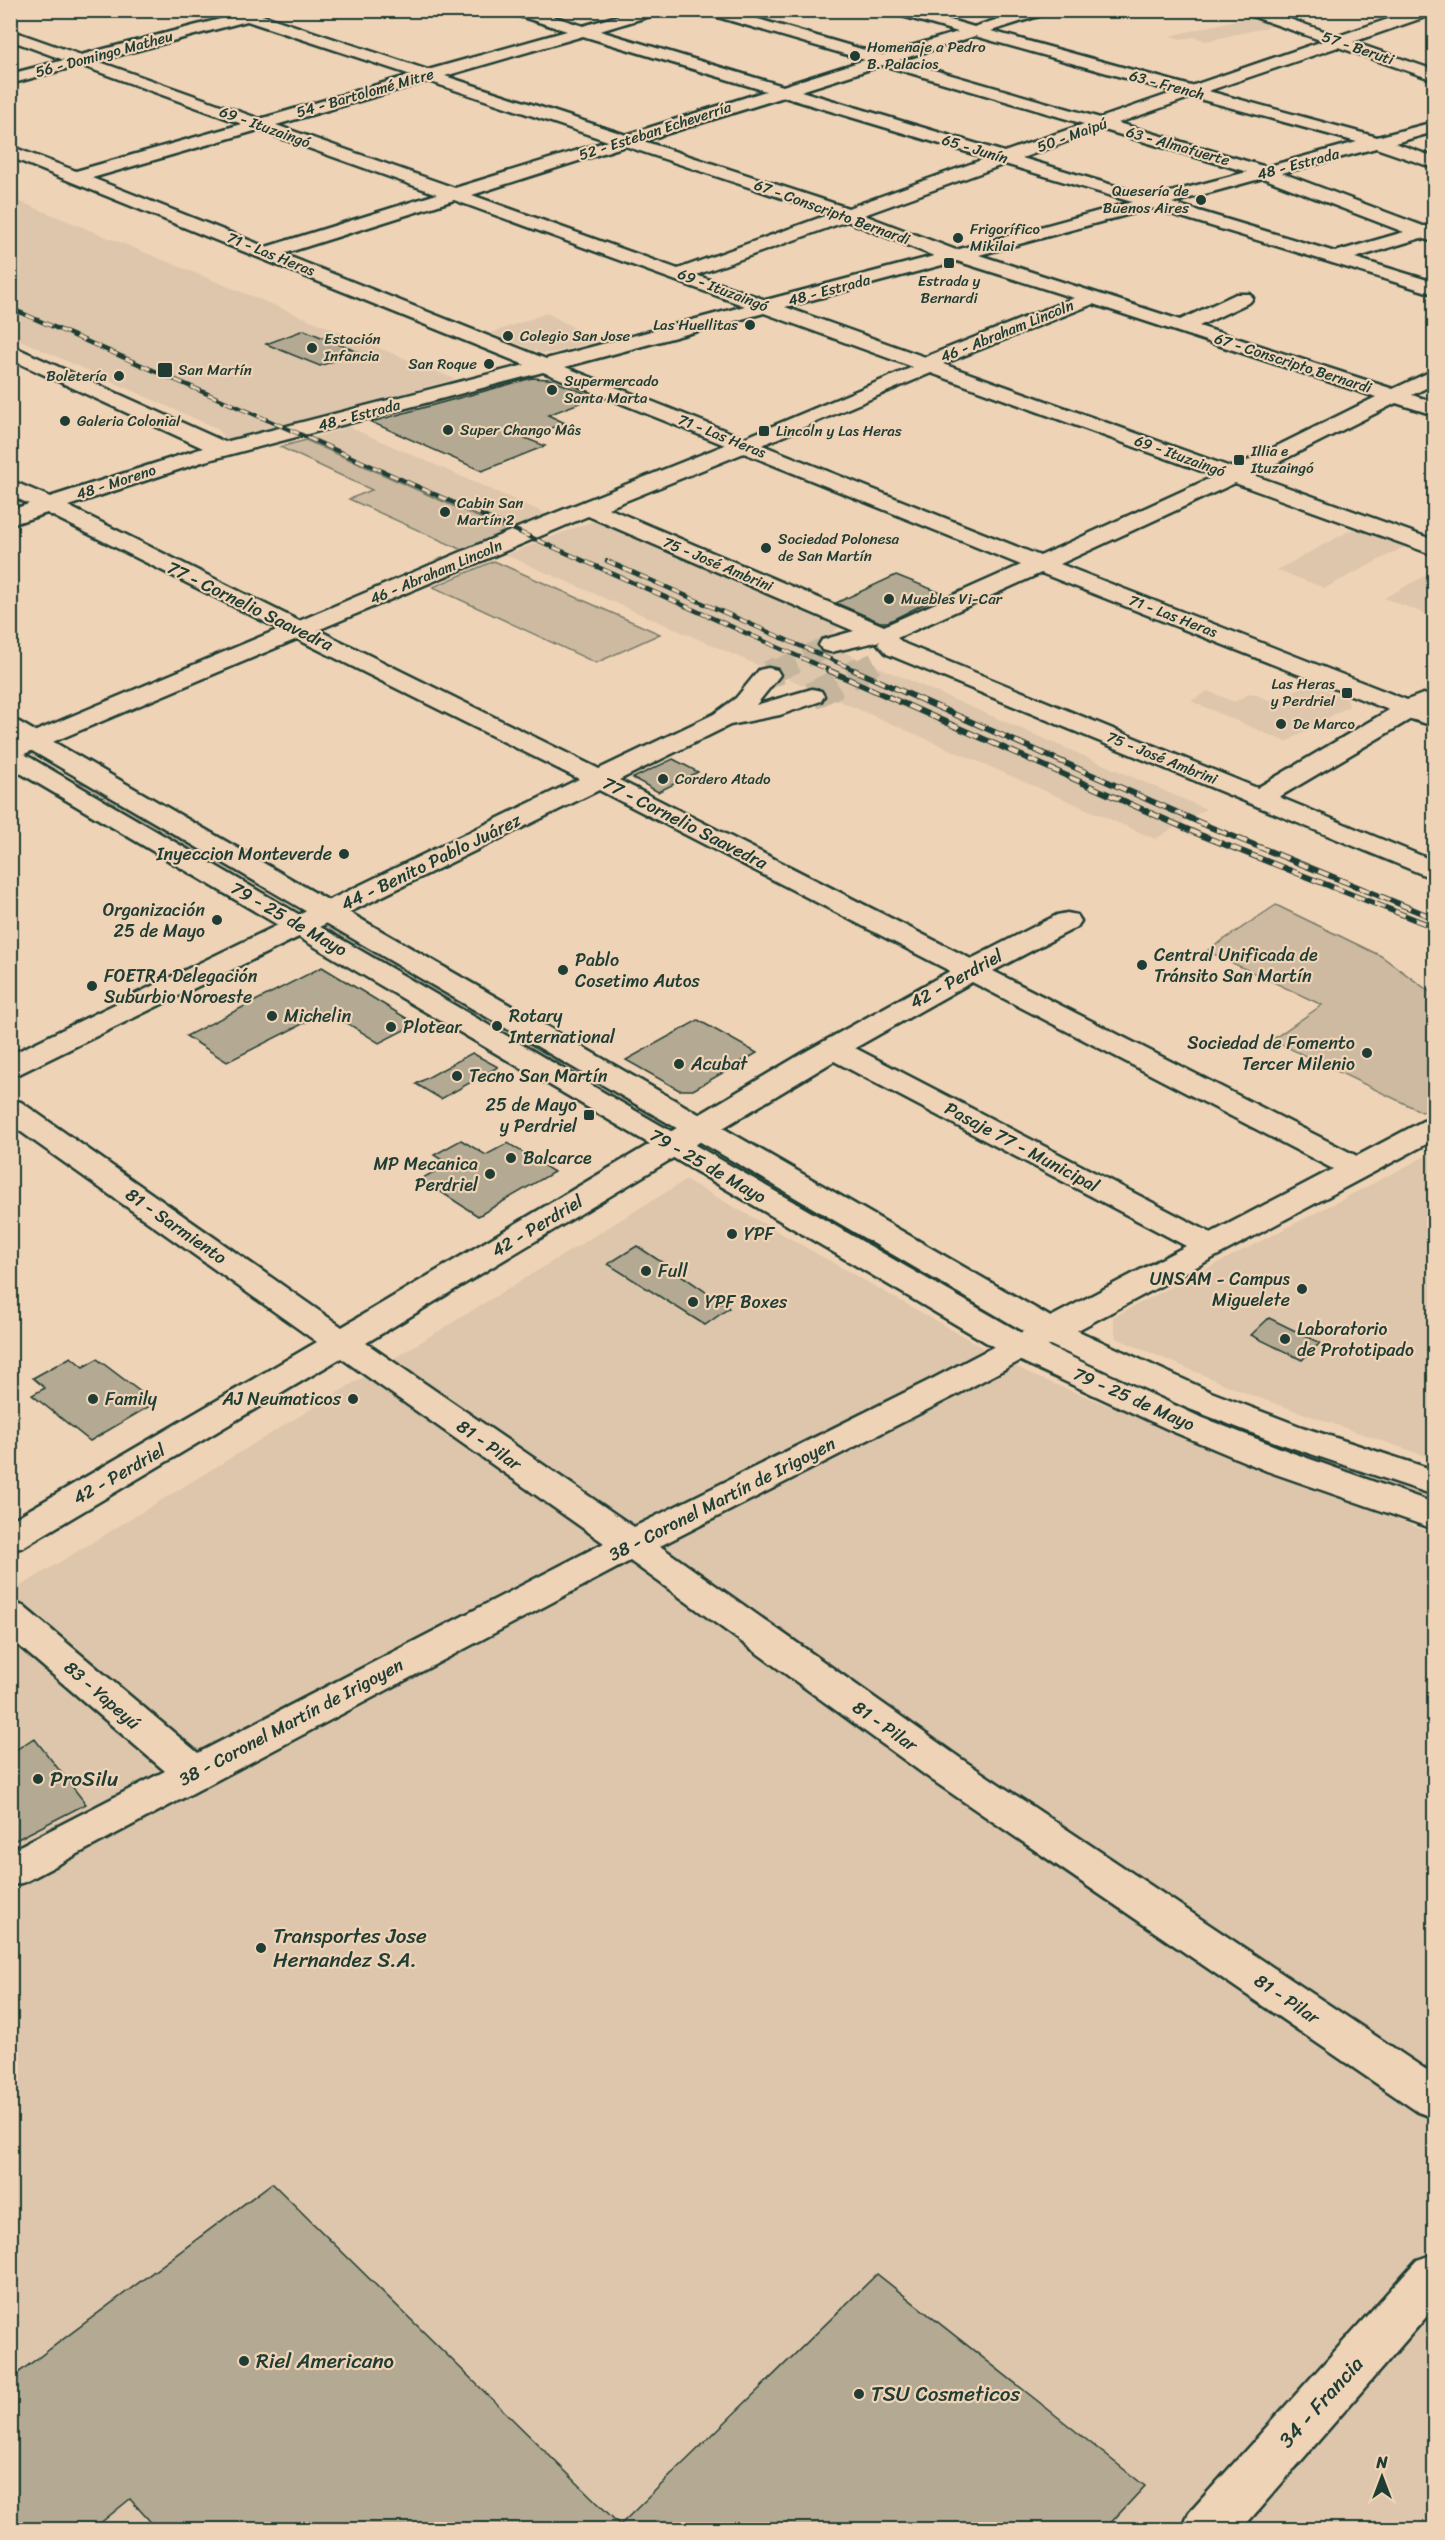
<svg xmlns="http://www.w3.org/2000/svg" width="1445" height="2540" viewBox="0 0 1445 2540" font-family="Sriracha,sans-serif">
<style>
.built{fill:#ddc6ab}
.green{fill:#cdbaa1;stroke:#767c6a;stroke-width:1.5}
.building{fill:#b4a992;stroke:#1f3d34;stroke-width:1.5}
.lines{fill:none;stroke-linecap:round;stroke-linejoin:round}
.minor-tunnel-far1{stroke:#c5b59c;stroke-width:22;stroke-dasharray:22 10;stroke-linecap:butt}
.minor-tunnel{stroke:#c5b59c;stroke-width:28;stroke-dasharray:28 14;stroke-linecap:butt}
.minor-casing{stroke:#1f3d34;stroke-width:5}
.major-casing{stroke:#1f3d34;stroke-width:5}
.minor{fill:#efd3b6;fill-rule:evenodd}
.major{fill:#efd3b6;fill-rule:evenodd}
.rail-far1-casing{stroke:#1f3d34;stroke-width:4.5}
.rail-casing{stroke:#1f3d34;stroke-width:6}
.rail-far1{stroke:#efd3b6;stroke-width:3;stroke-dasharray:9;stroke-linecap:butt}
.rail{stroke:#efd3b6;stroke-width:4;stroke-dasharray:11;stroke-linecap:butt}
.poi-dot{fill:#1f3d34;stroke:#efd3b6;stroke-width:2}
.labels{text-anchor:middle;stroke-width:4.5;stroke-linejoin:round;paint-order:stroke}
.far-poi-label{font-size:15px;fill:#1f3d34;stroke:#efd3b6;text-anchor:start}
.far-street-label{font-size:15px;fill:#1f3d34;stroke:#efd3b6}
.street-label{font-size:18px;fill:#1f3d34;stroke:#efd3b6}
.poi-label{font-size:18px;fill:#1f3d34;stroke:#efd3b6;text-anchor:start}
.near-poi-label{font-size:21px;fill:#1f3d34;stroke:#efd3b6;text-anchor:start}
.near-street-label{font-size:21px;fill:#1f3d34;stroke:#efd3b6}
</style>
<rect width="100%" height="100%" fill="#efd3b6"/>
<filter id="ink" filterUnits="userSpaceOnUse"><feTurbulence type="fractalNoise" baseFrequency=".0167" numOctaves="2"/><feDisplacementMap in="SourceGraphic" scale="12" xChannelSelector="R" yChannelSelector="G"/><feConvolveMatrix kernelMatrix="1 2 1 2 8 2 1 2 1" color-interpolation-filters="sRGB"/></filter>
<g filter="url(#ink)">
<g class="built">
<path d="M1248 17 1273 26 1206 41 1194 37 1181 39 1170 36Z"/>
<path d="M11 198 455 379 226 442 218 429 11 336Z"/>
<path d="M547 313 598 341 552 353H541L491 333Z"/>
<path d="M349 427 549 515 509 531 306 440Z"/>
<path d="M590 522H602L839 627 823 643 1206 809 1155 839 506 555Z"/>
<path d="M1353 529 1404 547 1325 588 1277 570Z"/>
<path d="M1434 571V617L1384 598Z"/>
<path d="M1308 683 1347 699 1349 706 1286 742 1191 701 1208 691 1234 702 1251 693 1274 702Z"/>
<path d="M1434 1152V1459L1248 1394 1116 1338 1113 1317Z"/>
<path d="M686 1180 1034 1376 1434 1534V2529L11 2530V1592Z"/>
</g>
<g class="green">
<path d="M306 440 308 441 509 531 462 550 349 499 372 490 280 447Z"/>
<path d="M494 561 660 634 596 663 433 587Z"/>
<path d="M27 754 73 781 99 788 298 905 296 906 228 866 199 856Z"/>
<path d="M1276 905 1381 956 1434 995V1106L1422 1112 1272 1040 1322 1005 1207 951Z"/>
<path d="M328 922 578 1070 539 1055 320 926Z"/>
<path d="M736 1161 999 1317 996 1318 734 1162Z"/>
<path d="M1063 1351 1224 1422 1302 1451 1434 1496V1502L1222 1425 1061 1353Z"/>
</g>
<g class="building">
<path d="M304 330 358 352 320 366 266 344Z"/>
<path d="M532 378 549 379 595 397 548 415 565 423 525 438 545 446 482 471 371 422Z"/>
<path d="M896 575 944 594 888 622H880L836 603Z"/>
<path d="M673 759 698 772 658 792 633 778Z"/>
<path d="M322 967 416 1024 379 1043 328 1011 227 1062 186 1036Z"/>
<path d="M698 1020 757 1053 693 1090H679L626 1060Z"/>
<path d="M472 1053 498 1067 441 1099 416 1084Z"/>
<path d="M461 1140 486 1155 508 1143 554 1172 478 1216 421 1179 448 1164 434 1155Z"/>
<path d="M637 1246 684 1277 729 1308 705 1325 608 1264Z"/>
<path d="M1269 1318 1320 1343 1302 1360 1251 1335Z"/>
<path d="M71 1357 83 1367 97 1359 155 1403 90 1441 32 1395 45 1388 33 1378Z"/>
<path d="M34 1738 86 1804 10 1843V1754Z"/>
<path d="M272 2183 620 2525 877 2274 1145 2486 1105 2529H157L130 2499 93 2529H10V2379Z"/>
</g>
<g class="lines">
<g class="minor-tunnel-far1">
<path d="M776 671 831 645"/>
<path d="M859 671 875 663"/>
</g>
<g class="minor-tunnel">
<path d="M768 675 779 670"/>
<path d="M812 696 862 670"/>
</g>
<g class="minor-casing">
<g id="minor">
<path d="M223 10 260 11 262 15 428 70 567 31 510 13 508 10H533L583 26 637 10H662L660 13 600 31 783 86 865 60 704 13 702 10H727L882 55 958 32 892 13 890 10H916L974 27 1026 10H1050L1048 13 991 31 1191 86 1323 41 1243 13 1241 10H1264L1338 36 1415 10H1434V14L1353 42 1434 70V80L1338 47 1208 91 1377 137 1434 122V132L1395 143 1434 157V168L1376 148 1282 173 1423 226H1434V242L1421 238 1355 258 1434 282V294L1152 208 979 255 1180 320 1236 294H1250L1253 298 1250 302 1199 326 1393 389 1434 370V384L1412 395 1434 402V415L1396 403 1253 475 1434 540V555L1235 483 1060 564 1407 700 1423 694 1432 696 1434 702 1429 708 1434 710V726L1411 719 1279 797 1434 861V879L887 654 878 644 880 641 831 652 822 650 819 645 822 640 854 631 588 516 318 630 599 769 714 714 736 698 759 670 768 668 777 670 780 675 756 705 812 689 821 691 824 696 821 701 780 715 730 725 619 780 971 959 1057 915 1067 913 1077 915 1081 921 1077 927 993 971 1357 1156 1423 1121 1434 1119V1140L958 1394 660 1546 960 1758 1434 2075V2118L1418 2112 932 1780 630 1561 25 1882 10 1886V1851L165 1771 10 1638V1602L23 1606 198 1753 604 1543 341 1358 23 1547 10 1551V1521L317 1342 10 1124V1100L21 1102 342 1327 803 1053 950 971 599 790 21 1073 10 1076V1055L579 779 297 639 10 760V742L279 629 47 513 10 525V510L29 504 10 495V480L50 497 203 448 10 359V345L225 442 525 365 10 157V146L76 171 242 124 80 65 10 84V74L64 60 10 40V30L81 55 232 16ZM247 21 411 75 260 119 97 61ZM583 36 766 91 626 135 445 76ZM975 36 1175 92 1100 118 899 60ZM883 65 1084 124 1004 152 801 91ZM428 81 608 141 455 188 276 125ZM784 97 987 158 848 208 643 141ZM1192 97 1357 142 1266 167 1118 123ZM1101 129 1244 171 1247 172 1152 197 1022 158ZM258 130 437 194 266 247 92 178ZM625 146 830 214 678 269 472 195ZM1005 164 1132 202 956 250 864 215ZM1263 178 1404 232 1335 252 1172 203ZM454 200 745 306 546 359 283 254ZM847 221 934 256 766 300 696 275ZM957 261 1074 298 925 357 785 307ZM1093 304 1376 397 1233 468 943 364ZM764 313 913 367 744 438 565 367ZM543 372 725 445 515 529 299 621 68 506 205 461ZM931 373 1215 476 1040 556 762 445ZM744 453 1021 565 884 626 608 508ZM1041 573 1389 710 1257 788 905 644 897 638ZM972 982 1333 1169 1211 1233 855 1048ZM834 1061 1186 1246 934 1378 634 1527 366 1343Z"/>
<path d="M1434 2254V2308L1241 2530H1182L1189 2513 1417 2260Z"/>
</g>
</g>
<g class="major-casing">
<g id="major">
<path d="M10 720 19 722 1061 1323 1211 1392 1302 1427 1434 1470V1495L1278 1443 1187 1408 1037 1339 10 738Z"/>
<path d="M10 748 19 751 615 1099 1030 1338 1198 1416 1293 1453 1434 1503V1529L1267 1471 1174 1432 1006 1354 10 767Z"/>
</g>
</g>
<use href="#minor" class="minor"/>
<use href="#major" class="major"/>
<g class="rail-far1-casing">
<g id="rail-far1">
<path d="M10 308 295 432 831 671"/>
<path d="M607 561 857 671"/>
</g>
</g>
<g class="rail-casing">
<g id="rail">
<path d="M828 670 1198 834 1434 927"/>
<path d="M854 670 1210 827 1434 918"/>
</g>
</g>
<use href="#rail-far1" class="rail-far1"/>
<use href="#rail" class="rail"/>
</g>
</g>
<g class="poi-dot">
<circle cx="855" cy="56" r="6"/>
<circle cx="1201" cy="200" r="6"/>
<circle cx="958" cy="238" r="6"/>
<rect x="943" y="257" width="12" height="12" rx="3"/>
<circle cx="750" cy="325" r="6"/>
<circle cx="508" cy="336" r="6"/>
<circle cx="312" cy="348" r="6"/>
<circle cx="489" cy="364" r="6"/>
<rect x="157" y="362" width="16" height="16" rx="3"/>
<circle cx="119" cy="376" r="6"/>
<circle cx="552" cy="390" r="6"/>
<circle cx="65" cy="421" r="6"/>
<circle cx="448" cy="430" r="6"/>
<rect x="758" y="425" width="12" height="12" rx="3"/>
<rect x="1233" y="454" width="12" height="12" rx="3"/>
<circle cx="445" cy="512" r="6"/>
<circle cx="766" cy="548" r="6"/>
<circle cx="889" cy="599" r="6"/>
<rect x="1341" y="687" width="12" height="12" rx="3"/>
<circle cx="1281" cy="724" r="6"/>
<circle cx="663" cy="779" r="6"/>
<circle cx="344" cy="854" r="6"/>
<circle cx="217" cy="920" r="6"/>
<circle cx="1142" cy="965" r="6"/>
<circle cx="563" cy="970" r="6"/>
<circle cx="92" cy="986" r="6"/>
<circle cx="272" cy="1016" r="6"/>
<circle cx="497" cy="1026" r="6"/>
<circle cx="391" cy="1027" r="6"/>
<circle cx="1367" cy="1053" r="6"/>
<circle cx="679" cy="1064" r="6"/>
<circle cx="457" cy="1076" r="6"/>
<rect x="583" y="1109" width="12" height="12" rx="3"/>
<circle cx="511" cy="1158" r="6"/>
<circle cx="490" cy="1174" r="6"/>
<circle cx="732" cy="1234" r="6"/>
<circle cx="646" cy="1271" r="6"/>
<circle cx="1302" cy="1289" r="6"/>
<circle cx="693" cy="1302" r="6"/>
<circle cx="1285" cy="1339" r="6"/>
<circle cx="93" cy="1399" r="6"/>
<circle cx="353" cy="1399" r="6"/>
<circle cx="38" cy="1779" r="6"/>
<circle cx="261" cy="1948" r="6"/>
<circle cx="244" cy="2361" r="6"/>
<circle cx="859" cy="2394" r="6"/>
</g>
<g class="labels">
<g class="far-poi-label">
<text x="867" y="52">Homenaje a Pedro<tspan x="867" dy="17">B. Palacios</tspan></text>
<text x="1189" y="196" text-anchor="end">Quesería de<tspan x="1189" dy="17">Buenos Aires</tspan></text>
<text x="970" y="234">Frigorífico<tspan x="970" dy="17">Mikilai</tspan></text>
<text x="949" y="286" text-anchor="middle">Estrada y<tspan x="949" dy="17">Bernardi</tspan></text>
<text x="738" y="330" text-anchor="end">Las Huellitas</text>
<text x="520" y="341">Colegio San Jose</text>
<text x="324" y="344">Estación<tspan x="324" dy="17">Infancia</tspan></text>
<text x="477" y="369" text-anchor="end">San Roque</text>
<text x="178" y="375">San Martín</text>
<text x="107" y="381" text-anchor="end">Boletería</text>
<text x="564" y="386">Supermercado<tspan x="564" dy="17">Santa Marta</tspan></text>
<text x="77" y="426">Galeria Colonial</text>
<text x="460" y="435">Super Chango Mâs</text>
<text x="776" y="436">Lincoln y Las Heras</text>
<text x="1251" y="456">Illia e<tspan x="1251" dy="17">Ituzaingó</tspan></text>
<text x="457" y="508">Cabin San<tspan x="457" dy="17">Martín 2</tspan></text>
<text x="778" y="544">Sociedad Polonesa<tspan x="778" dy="17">de San Martín</tspan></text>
<text x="901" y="604">Muebles Vi-Car</text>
<text x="1335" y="689" text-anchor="end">Las Heras<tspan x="1335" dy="17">y Perdriel</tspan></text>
<text x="1293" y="729">De Marco</text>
<text x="675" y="784">Cordero Atado</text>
</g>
<g class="far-street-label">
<text transform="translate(1358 48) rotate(19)" y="5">57 - Beruti</text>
<text transform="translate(104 54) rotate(-15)" y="5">56 - Domingo Matheu</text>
<text transform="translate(1167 85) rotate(15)" y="5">63 - French</text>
<text transform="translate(365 93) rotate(-16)" y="5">54 - Bartolomé Mitre</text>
<text transform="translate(265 127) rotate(20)" y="5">69 - Ituzaingó</text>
<text transform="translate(655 131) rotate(-18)" y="5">52 - Esteban Echeverría</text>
<text transform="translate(1072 135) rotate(-20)" y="5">50 - Maipú</text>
<text transform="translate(1178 146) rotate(16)" y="5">63 - Almafuerte</text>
<text transform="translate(975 149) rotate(17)" y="5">65 - Junín</text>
<text transform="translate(1298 164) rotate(-15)" y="5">48 - Estrada</text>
<text transform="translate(832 212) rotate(20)" y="5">67 - Conscripto Bernardi</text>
<text transform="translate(271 254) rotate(22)" y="5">71 - Las Heras</text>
<text transform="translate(723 290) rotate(21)" y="5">69 - Ituzaingó</text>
<text transform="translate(829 290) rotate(-15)" y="5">48 - Estrada</text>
<text transform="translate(1007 331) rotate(-22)" y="5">46 - Abraham Lincoln</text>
<text transform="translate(1293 363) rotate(18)" y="5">67 - Conscripto Bernardi</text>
<text transform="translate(359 415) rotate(-15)" y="5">48 - Estrada</text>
<text transform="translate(722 436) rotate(22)" y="5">71 - Las Heras</text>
<text transform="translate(1180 456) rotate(20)" y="5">69 - Ituzaingó</text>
<text transform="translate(116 482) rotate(-18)" y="5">48 - Moreno</text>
<text transform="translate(718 564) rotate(23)" y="5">75 - José Ambrini</text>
<text transform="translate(436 572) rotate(-23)" y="5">46 - Abraham Lincoln</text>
<text transform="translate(1173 616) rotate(21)" y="5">71 - Las Heras</text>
<text transform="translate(1162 758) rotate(22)" y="5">75 - José Ambrini</text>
</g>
<g class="street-label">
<text transform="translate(250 606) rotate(26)" y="6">77 - Cornelio Saavedra</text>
<text transform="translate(685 823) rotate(27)" y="6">77 - Cornelio Saavedra</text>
<text transform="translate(431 862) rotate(-26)" y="6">44 - Benito Pablo Juárez</text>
<text transform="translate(289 919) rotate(30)" y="6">79 - 25 de Mayo</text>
<text transform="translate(956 979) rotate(-29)" y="6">42 - Perdriel</text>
<text transform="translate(1022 1147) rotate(28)" y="6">Pasaje 77 - Municipal</text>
<text transform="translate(708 1166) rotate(30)" y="6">79 - 25 de Mayo</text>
<text transform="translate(176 1226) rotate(35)" y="6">81 - Sarmiento</text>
<text transform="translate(537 1226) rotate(-31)" y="6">42 - Perdriel</text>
<text transform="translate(1134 1399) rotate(24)" y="6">79 - 25 de Mayo</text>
<text transform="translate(489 1445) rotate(35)" y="6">81 - Pilar</text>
<text transform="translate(119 1474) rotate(-30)" y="6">42 - Perdriel</text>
<text transform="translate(722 1499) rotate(-27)" y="6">38 - Coronel Martín de Irigoyen</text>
<text transform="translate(102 1695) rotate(41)" y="6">83 - Yapeyú</text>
<text transform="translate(291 1722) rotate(-28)" y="6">38 - Coronel Martín de Irigoyen</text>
<text transform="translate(885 1726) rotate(35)" y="6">81 - Pilar</text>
<text transform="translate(1287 1999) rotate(34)" y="6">81 - Pilar</text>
</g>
<g class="poi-label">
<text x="332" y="860" text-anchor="end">Inyeccion Monteverde</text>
<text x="205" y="916" text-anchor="end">Organización<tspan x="205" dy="21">25 de Mayo</tspan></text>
<text x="1154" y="961">Central Unificada de<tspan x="1154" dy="21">Tránsito San Martín</tspan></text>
<text x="575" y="966">Pablo<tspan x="575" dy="21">Cosetimo Autos</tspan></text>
<text x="104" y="982">FOETRA Delegación<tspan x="104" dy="21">Suburbio Noroeste</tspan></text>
<text x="284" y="1022">Michelin</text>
<text x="509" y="1022">Rotary<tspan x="509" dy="21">International</tspan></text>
<text x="403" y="1033">Plotear</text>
<text x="1355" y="1049" text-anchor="end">Sociedad de Fomento<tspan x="1355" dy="21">Tercer Milenio</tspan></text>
<text x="691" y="1070">Acubat</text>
<text x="469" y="1082">Tecno San Martín</text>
<text x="577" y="1111" text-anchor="end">25 de Mayo<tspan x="577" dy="21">y Perdriel</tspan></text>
<text x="523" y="1164">Balcarce</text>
<text x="478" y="1170" text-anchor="end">MP Mecanica<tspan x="478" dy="21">Perdriel</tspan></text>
<text x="744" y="1240">YPF</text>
<text x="658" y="1277">Full</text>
<text x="1290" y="1285" text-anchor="end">UNSAM - Campus<tspan x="1290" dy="21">Miguelete</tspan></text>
<text x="705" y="1308">YPF Boxes</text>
<text x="1297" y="1335">Laboratorio<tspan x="1297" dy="21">de Prototipado</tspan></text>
<text x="105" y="1405">Family</text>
<text x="341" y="1405" text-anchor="end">AJ Neumaticos</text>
</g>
<g class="near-poi-label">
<text x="50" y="1786">ProSilu</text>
<text x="273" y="1943">Transportes Jose<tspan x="273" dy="24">Hernandez S.A.</tspan></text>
<text x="256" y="2368">Riel Americano</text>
<text x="871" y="2401">TSU Cosmeticos</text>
</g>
<g class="near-street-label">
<text transform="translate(1321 2402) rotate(-48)" y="7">34 - Francia</text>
</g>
</g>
<rect width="1445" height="2540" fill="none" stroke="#efd3b6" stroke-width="36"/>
<rect x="18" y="18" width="1409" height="2504" fill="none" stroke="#1f3d34" stroke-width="2" filter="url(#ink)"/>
<g transform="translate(1382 2477)" stroke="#efd3b6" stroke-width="4.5" paint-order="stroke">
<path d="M0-4.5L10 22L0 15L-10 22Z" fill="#1f3d34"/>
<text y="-9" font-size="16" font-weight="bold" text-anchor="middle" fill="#1f3d34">N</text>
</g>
</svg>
